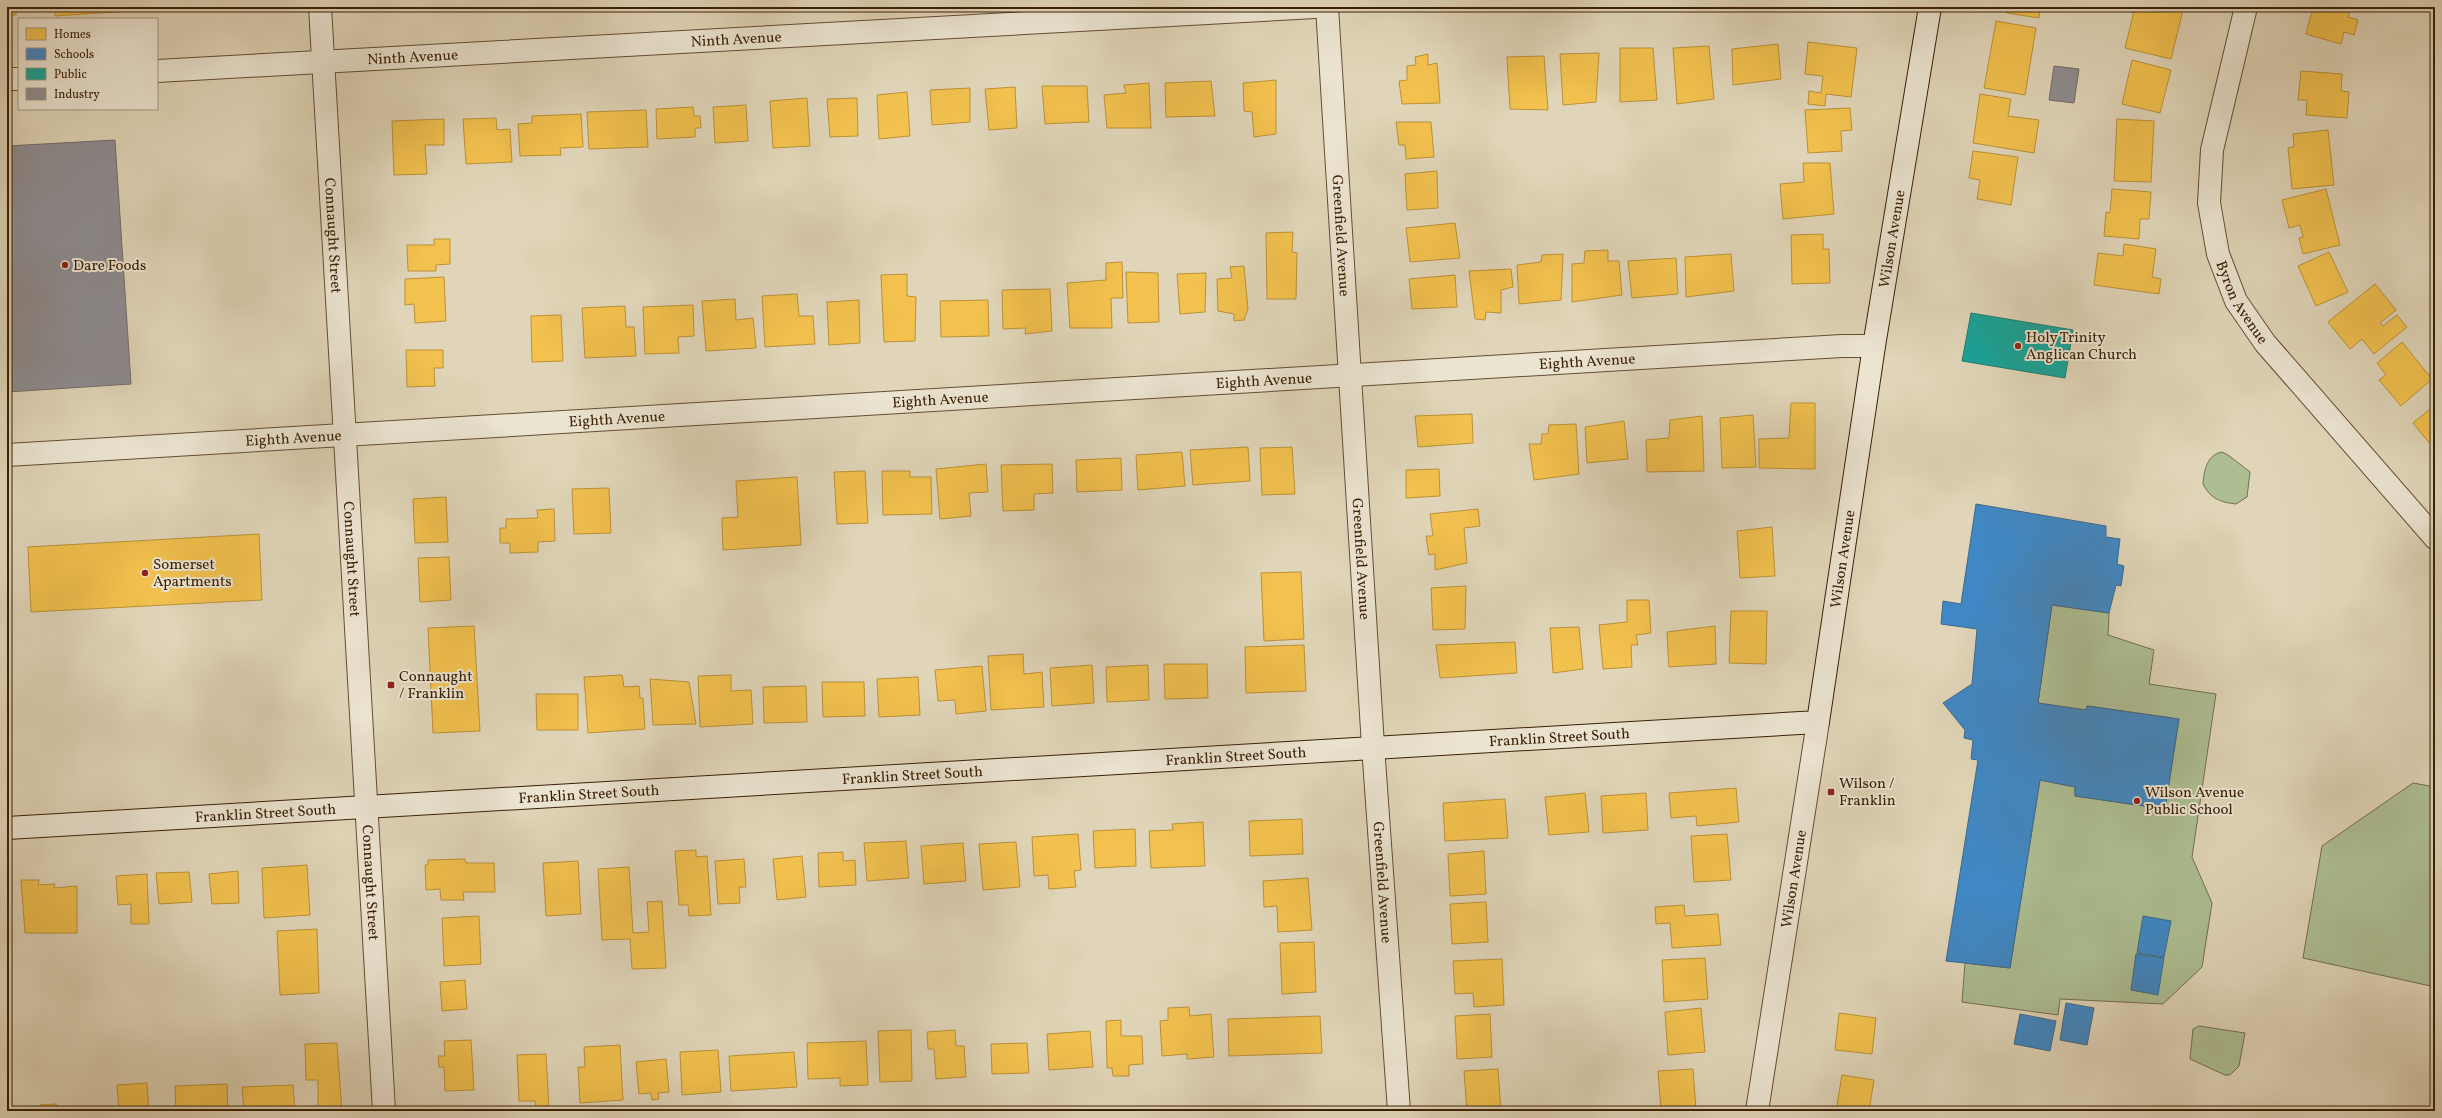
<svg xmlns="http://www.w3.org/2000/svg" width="2442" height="1118" viewBox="0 0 2442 1118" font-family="Vollkorn,serif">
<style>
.green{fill:#adbe93;stroke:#746f4c}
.homes{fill:#f2c14e;stroke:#bb9138}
.schools{fill:#3f88c5;stroke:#3e698b}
.public{fill:#17a398;stroke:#227c6c}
.industry{fill:#8d8d92;stroke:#746c68}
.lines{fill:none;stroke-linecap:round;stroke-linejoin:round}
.street-casing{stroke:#644d32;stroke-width:24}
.secondary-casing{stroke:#3b2005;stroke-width:24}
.street{stroke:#ebe4d1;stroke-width:22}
.secondary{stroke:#ebe4d1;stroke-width:22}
.poi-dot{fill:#8f2418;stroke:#ebe4d1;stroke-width:1.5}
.labels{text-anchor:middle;stroke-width:4;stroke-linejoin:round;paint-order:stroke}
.street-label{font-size:15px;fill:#3b2005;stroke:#ebe4d1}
.poi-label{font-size:15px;fill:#3b2005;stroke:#ebe4d1;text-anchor:start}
</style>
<rect width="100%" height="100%" fill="#e0d5b8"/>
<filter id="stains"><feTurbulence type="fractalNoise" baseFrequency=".005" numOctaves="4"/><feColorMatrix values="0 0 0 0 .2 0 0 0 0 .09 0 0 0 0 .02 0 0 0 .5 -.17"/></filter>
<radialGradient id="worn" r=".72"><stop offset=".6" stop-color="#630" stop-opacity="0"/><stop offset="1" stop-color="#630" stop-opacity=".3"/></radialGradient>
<g class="green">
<path d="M2222 452 2228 455 2250 472 2247 497 2236 504C2220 502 2211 499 2203 484 2204 470 2207 455 2222 452Z"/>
<path d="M2052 605 2109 613 2108 635 2154 650 2149 684 2216 694 2192 857 2212 903 2202 967 2163 1004 2060 999 2058 1015 1962 1002 1965 963 2010 968 2040 780 2075 787V796L2165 809 2179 719 2088 706 2086 710 2038 703Z"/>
<path d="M2413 783 2435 787V987L2303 958 2322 846Z"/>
<path d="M2199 1026 2245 1033 2239 1066 2230 1075H2225L2190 1059 2193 1029Z"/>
</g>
<g class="homes">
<rect x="7" y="7" width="9" height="8"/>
<path d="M54 7H146V10L55 16Z"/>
<path d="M2008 7H2040L2039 18 2007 13Z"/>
<path d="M2135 7H2169L2183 10 2171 59 2125 48Z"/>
<path d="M2313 7H2351L2348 17 2358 20 2354 35 2344 32 2341 44 2306 34Z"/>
<path d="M1996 21 2036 28 2025 95 1984 88Z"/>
<path d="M1808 42 1857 48 1851 97 1826 94 1825 106 1808 104 1809 91 1821 93 1823 76 1805 74Z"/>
<path d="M1778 44 1781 79 1733 85 1732 49Z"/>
<path d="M1709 46 1714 99 1677 104 1673 48Z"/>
<path d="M1620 48H1653L1657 100 1620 102Z"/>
<path d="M1599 53 1596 102 1563 105 1560 54Z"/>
<path d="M1428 54V65L1437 63 1440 103 1402 104 1399 81 1407 80V66L1416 65 1415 57Z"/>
<path d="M1544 56 1548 110 1510 109 1507 57Z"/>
<path d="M2132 60 2171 70 2160 113 2122 104Z"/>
<path d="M2301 71 2342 74 2341 91 2349 92 2347 118 2306 115 2307 100H2298Z"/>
<path d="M1276 80V134L1254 137 1252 112 1244 111 1243 83Z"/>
<path d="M1211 81 1215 116 1166 117 1165 83Z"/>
<path d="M1149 83 1151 128H1107L1104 95 1126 93 1124 85Z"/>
<path d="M1042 86H1087L1089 122 1045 124Z"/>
<path d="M1015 87 1017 128 989 130 985 89Z"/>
<path d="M970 88V122L932 125 930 90Z"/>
<path d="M907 92 910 136 879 139 877 95Z"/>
<path d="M1980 94 2011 99 2008 116 2039 120 2034 153 1973 143Z"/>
<rect x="2432" y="96" width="3" height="24"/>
<path d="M807 98 810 146 773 148 770 101Z"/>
<path d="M857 98 858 136 830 137 827 99Z"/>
<path d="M746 105 748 141 715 143 713 107Z"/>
<path d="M693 107 694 116H700L701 128H695V137L657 139 656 109Z"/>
<path d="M1850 108 1852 130 1841 131 1842 151 1808 153 1805 110Z"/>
<path d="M646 110 648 147 589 149 587 112Z"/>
<path d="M581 114 583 147 560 148 561 155 520 156 518 124 532 123V116Z"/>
<path d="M496 118 497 130 510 129 512 162 466 164 463 119Z"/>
<path d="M444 119V145H425L427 174 394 175 392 121Z"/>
<path d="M2117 119 2154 121 2151 182 2114 181Z"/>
<path d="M1396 122H1431L1434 157 1406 159 1405 145H1399Z"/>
<path d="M2328 130 2334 185 2292 189 2288 148 2294 147 2293 134Z"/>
<path d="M1973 151 2018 157 2011 205 1977 199 1980 180 1969 178Z"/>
<path d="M1803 163H1830L1834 214 1783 219 1780 184 1804 182Z"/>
<path d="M1437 171 1438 208 1407 210 1405 174Z"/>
<path d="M2112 189 2151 192 2149 219H2140L2139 239 2104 236 2106 212 2110 213Z"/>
<path d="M2326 189 2340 245 2303 254 2299 238 2303 237 2300 225 2289 228 2282 200Z"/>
<path d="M1455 223 1460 258 1410 262 1406 228Z"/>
<path d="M1293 232 1292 252 1297 253 1296 299H1267L1266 233Z"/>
<path d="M1823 234V249H1829L1830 283 1792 284 1791 235Z"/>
<path d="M434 239H450V264L436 265V271H408L407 245H434Z"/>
<path d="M2124 244 2156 249 2152 277 2161 279 2159 294 2094 285 2098 253 2123 256Z"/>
<path d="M1608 250V261H1619L1622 295 1572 302V264L1584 263 1585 251Z"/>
<path d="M2329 252 2348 292 2316 306 2298 266Z"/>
<path d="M1563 254 1561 300 1519 304 1517 265 1541 262 1542 255Z"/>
<path d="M1731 254 1734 291 1686 297 1685 257Z"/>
<path d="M1676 258 1678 294 1632 298 1628 261Z"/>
<path d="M1122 262 1123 298H1111L1112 328H1070L1067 283 1106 280V263Z"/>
<path d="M1244 266 1248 309 1244 320 1234 321V314L1218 311 1217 279 1232 278 1230 267Z"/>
<path d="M1511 269 1513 287 1501 290V313L1486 312 1485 320 1475 319 1469 271Z"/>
<path d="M1126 272 1158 273 1159 322 1128 323Z"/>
<path d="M1206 273 1205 312 1180 314 1177 274Z"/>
<path d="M907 274V296L916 297 915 341 884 342 881 275Z"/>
<path d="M1455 275 1457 307 1412 309 1409 279Z"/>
<path d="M444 277 446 321 415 323 414 304 405 305V279Z"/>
<path d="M2375 284 2396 310 2380 323 2383 326 2397 315 2407 327 2374 354 2362 339 2350 349 2328 322Z"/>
<path d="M1050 289 1052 331 1025 334 1026 328 1003 329 1002 290Z"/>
<path d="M797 294 799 316H813L815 344 765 347 762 296Z"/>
<path d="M735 299 736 320 753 318 756 348 706 351 702 301Z"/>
<path d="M859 300 860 343 829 345 827 302Z"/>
<path d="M988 300 989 336 941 337 940 301Z"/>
<path d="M693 305 694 336 678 337 679 353 645 354 643 307Z"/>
<path d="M625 306 626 327H634L636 356 585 358 582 308Z"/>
<path d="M561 315 563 361 532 362 531 316Z"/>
<path d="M2402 342 2432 379 2401 406 2379 380 2386 375 2377 363Z"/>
<path d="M406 350H443V368H434L435 386 407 387Z"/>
<path d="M1791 403H1815V469L1759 468V439L1789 438Z"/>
<path d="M2435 405V450L2413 423Z"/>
<path d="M1472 414 1473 443 1418 447 1415 416Z"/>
<path d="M1753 415 1756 467 1722 468 1720 418Z"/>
<path d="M1702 416 1704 471 1647 472 1646 440 1669 438 1670 420Z"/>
<path d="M1624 421 1628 459 1587 463 1585 427Z"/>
<path d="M1576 424 1579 474 1534 480 1529 444H1541L1542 434H1548L1549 425Z"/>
<path d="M1248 447 1250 481 1193 485 1190 450Z"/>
<path d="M1292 447 1295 494 1262 495 1260 448Z"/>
<path d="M1182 452 1185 486 1138 490 1136 455Z"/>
<path d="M1121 458 1122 490 1077 492 1076 460Z"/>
<path d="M986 464 988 492 969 493 971 516 940 519 936 469Z"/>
<path d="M1052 464 1053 493 1034 494V510L1003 511 1001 465Z"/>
<path d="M1439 469 1440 496 1406 498V470Z"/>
<path d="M865 471 868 523 837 524 834 472Z"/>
<path d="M882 471H910V477H931L932 514 883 515Z"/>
<path d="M797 477 801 545 723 550 722 518 738 517 736 481Z"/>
<path d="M609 488 611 533 574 534 572 489Z"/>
<path d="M446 497 448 542 415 543 413 499Z"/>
<path d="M554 509 555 541 538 542V552L510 553V543H500V528H506V519L538 518 537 510Z"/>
<path d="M1478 509 1480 526 1464 528 1467 563 1435 570V554L1429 555 1426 536H1433L1430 514Z"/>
<path d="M1772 527 1775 576 1740 578 1737 531Z"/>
<path d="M259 534 262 600 31 612 28 547Z"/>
<path d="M449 557 451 600 420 602 418 558Z"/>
<path d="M1301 572 1304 639 1264 641 1261 573Z"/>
<path d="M1466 586 1465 629 1433 630 1431 588Z"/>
<path d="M1627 600H1649L1651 633 1636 635 1638 645H1631L1632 667 1603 669 1599 625 1627 622Z"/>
<path d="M1731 611H1767L1766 664 1729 663Z"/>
<path d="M474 626 480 731 433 733 428 628Z"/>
<path d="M1715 626 1716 664 1669 667 1667 632Z"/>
<path d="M1579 627 1583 669 1553 673 1550 628Z"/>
<path d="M1515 642 1517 673 1440 678 1436 645Z"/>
<path d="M1304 645 1306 691 1246 693 1245 647Z"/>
<path d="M1023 654 1024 674 1042 672 1044 707 991 710 988 656Z"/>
<path d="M1164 664H1207L1208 698 1165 699Z"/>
<path d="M1092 665 1094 703 1052 706 1050 668Z"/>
<path d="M1148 665 1149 700 1107 702 1106 667Z"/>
<path d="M982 666 986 711 956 714 955 700 938 701 935 670Z"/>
<path d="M622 675 624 687 639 686 640 698H643L645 729 588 733 584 677Z"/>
<path d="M731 675V691L751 690 753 724 700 727 698 676Z"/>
<path d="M918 677 920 715 879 717 877 679Z"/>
<path d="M650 679 689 682 696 724 653 725Z"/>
<path d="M822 682H864L865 716 823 717Z"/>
<path d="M806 686 807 722 764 723 763 687Z"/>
<path d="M536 694H578V730H537Z"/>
<path d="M1736 788 1739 822 1697 826 1696 816 1671 818 1669 793Z"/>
<path d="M1585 793 1589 832 1549 835 1545 797Z"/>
<path d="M1646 793 1648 830 1603 833 1601 796Z"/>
<path d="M1505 799 1508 838 1445 841 1443 803Z"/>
<path d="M1302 819 1303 854 1250 856 1249 821Z"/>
<path d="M1203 822 1205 866 1151 868 1149 831 1173 830 1172 824Z"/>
<path d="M1135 829 1136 866 1095 868 1093 831Z"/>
<path d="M1078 834 1081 870 1074 871 1076 887 1049 889 1048 875 1034 876 1032 837Z"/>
<path d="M1727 834 1731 880 1694 882 1691 836Z"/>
<path d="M906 841 909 878 867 881 864 843Z"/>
<path d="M1016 842 1020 887 983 890 979 844Z"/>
<path d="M963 843 966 881 924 884 921 846Z"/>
<path d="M696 850V857L707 856 711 915 689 916 688 905H679L675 851Z"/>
<path d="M1484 851 1486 894 1450 896 1448 854Z"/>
<path d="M843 852V861L855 860 856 885 819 887 818 853Z"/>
<path d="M802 856 806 897 777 900 773 859Z"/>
<path d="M465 859 466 863H494L495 892H463L464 900H441L440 889 426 890 425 865H428V860Z"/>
<path d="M744 859 746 887H739L740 903 718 904 715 861Z"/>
<path d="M578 861 581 914 546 916 543 863Z"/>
<path d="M307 865 310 915 264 918 262 868Z"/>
<path d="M629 867 633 933 649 932 647 902 662 901 666 968 632 969 630 939 602 940 598 869Z"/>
<path d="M238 871 239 903 212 904 209 874Z"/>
<path d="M189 872 192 902 159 904 156 873Z"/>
<path d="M147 874 149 924H131V904L118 905 116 876Z"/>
<path d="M1308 878 1312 930 1278 932 1277 906 1264 907 1263 881Z"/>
<path d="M21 880H39L38 885 55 884 54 888 77 886V933H25Z"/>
<path d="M7 890H10L11 934H7Z"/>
<path d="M1486 902 1488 942 1452 944 1450 904Z"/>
<path d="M1684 905 1685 916 1718 914 1721 945 1672 948 1670 923 1656 924 1655 907Z"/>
<path d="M479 916 481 964 444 966 442 918Z"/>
<path d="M317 929 319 993 280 995 277 931Z"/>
<path d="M1314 942 1316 992 1282 994 1280 943Z"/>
<path d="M1705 958 1708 999 1664 1002 1662 960Z"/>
<path d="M1502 959 1504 1005 1474 1007 1473 993 1455 994 1453 961Z"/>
<path d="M465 980 467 1009 442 1011 440 982Z"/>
<path d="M1189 1007 1190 1016 1211 1014 1214 1057 1187 1059V1054L1162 1056 1160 1021 1168 1020V1008Z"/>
<path d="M1701 1008 1705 1052 1668 1055 1665 1012Z"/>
<path d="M1839 1013 1876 1018 1872 1054 1835 1050Z"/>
<path d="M1490 1014 1492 1057 1457 1059 1455 1016Z"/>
<path d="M1320 1016 1322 1053 1229 1056 1228 1019Z"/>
<path d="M1121 1020V1036H1142L1143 1064 1129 1065V1076H1113L1112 1068H1107L1106 1021Z"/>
<path d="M911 1030 912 1081 880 1082 878 1031Z"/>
<path d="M955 1030 956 1046H964L966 1077 936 1079 934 1049H928L927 1032Z"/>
<path d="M1090 1031 1093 1067 1049 1070 1047 1034Z"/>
<path d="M471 1040 474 1090 445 1091 444 1067H439L438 1056H445L444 1041Z"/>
<path d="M866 1041 868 1085 840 1086V1078L808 1079 807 1043Z"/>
<path d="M337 1043 342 1111H318V1080H306L305 1044Z"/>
<path d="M1027 1043 1029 1073 992 1074 991 1044Z"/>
<path d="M620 1045 623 1100 580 1103 578 1067H585L584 1047Z"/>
<path d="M718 1050 721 1092 682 1095 680 1052Z"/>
<path d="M794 1052 797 1087 731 1091 729 1056Z"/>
<path d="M546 1054 549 1109H536L535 1101H519L517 1055Z"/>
<path d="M666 1059 669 1092 658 1093 659 1099 652 1100 651 1093 639 1094 636 1062Z"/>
<path d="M1498 1069 1501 1111H1467L1464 1071Z"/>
<path d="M1693 1069 1696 1111H1661L1658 1071Z"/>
<path d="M1842 1075 1874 1080 1869 1111H1836Z"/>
<path d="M147 1083 149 1111H119L117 1085Z"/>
<path d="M227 1084 228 1111H176L175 1086Z"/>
<path d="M293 1085 295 1111H244L242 1087Z"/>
<path d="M56 1104 57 1111H41L40 1105Z"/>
<path d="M114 1108V1111H71V1109Z"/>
</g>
<g class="schools">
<path d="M1976 504 2106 526V537L2120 539 2117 564 2124 566 2121 586 2116 585 2109 613 2052 605 2038 703 2086 710 2087 706 2179 719 2165 809 2075 796V787L2040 780 2010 968 1946 961 1978 760 1971 759 1973 740 1964 738 1965 730 1943 703 1972 684 1977 629 1941 624 1943 601 1961 604Z"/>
<path d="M2143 916 2171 921 2164 957 2137 953Z"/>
<path d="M2136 954 2164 958 2158 995 2131 990Z"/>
<path d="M2066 1003 2094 1008 2087 1045 2060 1040Z"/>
<path d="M2020 1014 2056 1021 2050 1051 2014 1044Z"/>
</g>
<path class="public" d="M1971 313 2073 330 2065 378 1962 361Z"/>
<g class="industry">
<path d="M2054 66 2079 69 2074 103 2049 100Z"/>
<path d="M115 140 131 384 7 392V146Z"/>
</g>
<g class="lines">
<g class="street-casing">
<g id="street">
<path id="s1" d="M320 7 384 1111"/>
<path id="s2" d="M1327 7 1373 746 1399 1111"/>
<path id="s3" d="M2246 7 2212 150 2209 203 2218 254 2236 301 2265 343 2435 538"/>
<path id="s4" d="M157 71 1315 7"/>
<path d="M7 79H19"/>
<path id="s5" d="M7 455 1842 346H1874"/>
<path id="s6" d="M1757 1111 1818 722"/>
</g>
</g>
<g class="secondary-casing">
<g id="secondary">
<path id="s7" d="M7 828 1818 722 1874 346 1930 7"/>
</g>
</g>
<use href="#street" class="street"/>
<use href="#secondary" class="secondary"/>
</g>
<g class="poi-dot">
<circle cx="65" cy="265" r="4"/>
<circle cx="2018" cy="346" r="4"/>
<circle cx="145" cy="573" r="4"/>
<rect x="387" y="681" width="8" height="8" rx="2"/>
<rect x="1827" y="788" width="8" height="8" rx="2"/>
<circle cx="2137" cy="801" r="4"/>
</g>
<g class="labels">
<g class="street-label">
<text dy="5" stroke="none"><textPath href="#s4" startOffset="580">Ninth Avenue</textPath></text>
<text dy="5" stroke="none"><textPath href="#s4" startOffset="256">Ninth Avenue</textPath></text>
<text dy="5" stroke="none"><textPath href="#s1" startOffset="229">Connaught Street</textPath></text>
<text dy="5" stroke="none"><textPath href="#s2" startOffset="229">Greenfield Avenue</textPath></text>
<text dy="5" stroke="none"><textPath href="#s7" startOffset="2303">Wilson Avenue</textPath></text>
<text dy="5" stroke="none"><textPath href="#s3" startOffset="306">Byron Avenue</textPath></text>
<text dy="5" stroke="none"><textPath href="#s5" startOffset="1583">Eighth Avenue</textPath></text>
<text dy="5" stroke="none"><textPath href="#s5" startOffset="1259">Eighth Avenue</textPath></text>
<text dy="5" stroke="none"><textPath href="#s5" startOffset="935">Eighth Avenue</textPath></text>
<text dy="5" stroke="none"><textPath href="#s5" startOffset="611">Eighth Avenue</textPath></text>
<text dy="5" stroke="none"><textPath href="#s5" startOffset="287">Eighth Avenue</textPath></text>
<text dy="5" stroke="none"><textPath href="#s1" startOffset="553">Connaught Street</textPath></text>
<text dy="5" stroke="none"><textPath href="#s2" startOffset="553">Greenfield Avenue</textPath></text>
<text dy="5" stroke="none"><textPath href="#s7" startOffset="1979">Wilson Avenue</textPath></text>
<text dy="5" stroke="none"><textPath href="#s7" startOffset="1555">Franklin Street South</textPath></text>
<text dy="5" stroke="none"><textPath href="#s7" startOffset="1231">Franklin Street South</textPath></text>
<text dy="5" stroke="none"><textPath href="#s7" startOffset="907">Franklin Street South</textPath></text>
<text dy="5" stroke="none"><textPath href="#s7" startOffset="583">Franklin Street South</textPath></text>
<text dy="5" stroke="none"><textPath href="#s7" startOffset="259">Franklin Street South</textPath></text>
<text dy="5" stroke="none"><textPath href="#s6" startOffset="235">Wilson Avenue</textPath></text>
<text dy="5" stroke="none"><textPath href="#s1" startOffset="877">Connaught Street</textPath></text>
<text dy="5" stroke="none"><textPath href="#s2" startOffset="877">Greenfield Avenue</textPath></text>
</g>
<g class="poi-label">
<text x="73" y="270">Dare Foods</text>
<text x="2026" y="342">Holy Trinity<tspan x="2026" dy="17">Anglican Church</tspan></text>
<text x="153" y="569">Somerset<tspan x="153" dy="17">Apartments</tspan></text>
<text x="399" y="681">Connaught<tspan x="399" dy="17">/ Franklin</tspan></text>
<text x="1839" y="788">Wilson /<tspan x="1839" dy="17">Franklin</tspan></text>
<text x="2145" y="797">Wilson Avenue<tspan x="2145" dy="17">Public School</tspan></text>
</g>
</g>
<rect width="2442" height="1118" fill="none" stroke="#e0d5b8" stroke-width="24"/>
<rect x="8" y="8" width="2426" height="1102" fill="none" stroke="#3b2005" stroke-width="2"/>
<rect x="12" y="12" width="2418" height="1094" fill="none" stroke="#3b2005"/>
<rect x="18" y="18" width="140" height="92" fill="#ebe4d1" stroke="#a5967f"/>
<rect x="26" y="28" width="20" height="12" fill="#f2c14e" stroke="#a5967f"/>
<text x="54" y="38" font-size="12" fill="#3b2005">Homes</text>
<rect x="26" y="48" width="20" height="12" fill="#3f88c5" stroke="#a5967f"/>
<text x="54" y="58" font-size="12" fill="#3b2005">Schools</text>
<rect x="26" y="68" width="20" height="12" fill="#17a398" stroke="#a5967f"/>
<text x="54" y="78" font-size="12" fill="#3b2005">Public</text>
<rect x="26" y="88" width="20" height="12" fill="#8d8d92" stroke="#a5967f"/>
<text x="54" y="98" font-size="12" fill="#3b2005">Industry</text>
<rect width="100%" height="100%" filter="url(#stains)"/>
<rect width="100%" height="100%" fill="url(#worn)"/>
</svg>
